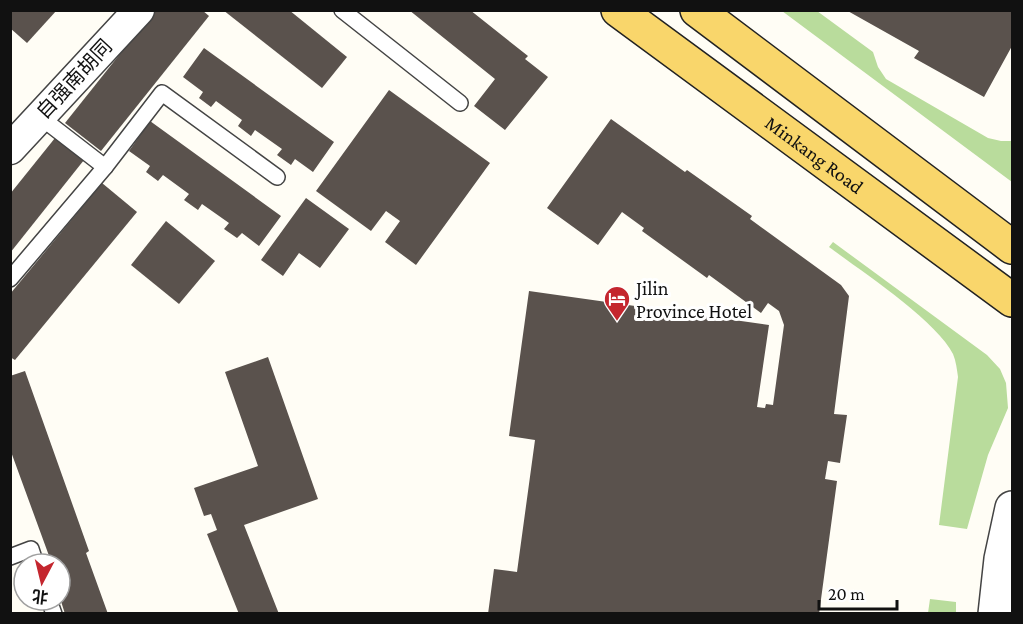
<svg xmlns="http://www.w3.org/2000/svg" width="1023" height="624" viewBox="0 0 1023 624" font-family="'Crimson Pro','Noto Sans SC',serif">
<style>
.forest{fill:#b9dc9c}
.building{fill:#5a524d}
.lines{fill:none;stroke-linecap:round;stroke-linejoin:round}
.service-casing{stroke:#444;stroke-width:18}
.minor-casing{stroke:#444;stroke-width:33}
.tertiary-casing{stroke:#444;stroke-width:36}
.primary-casing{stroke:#222;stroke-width:36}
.service{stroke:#fff;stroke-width:15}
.minor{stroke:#fff;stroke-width:30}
.tertiary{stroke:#fff;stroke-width:33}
.primary{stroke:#f9d66b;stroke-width:33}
.labels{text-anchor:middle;stroke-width:6;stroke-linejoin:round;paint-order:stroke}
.street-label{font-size:20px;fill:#111;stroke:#fff}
.poi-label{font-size:20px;fill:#111;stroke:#fff;text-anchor:start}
</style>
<rect width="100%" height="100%" fill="#fffdf5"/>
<g class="forest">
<path d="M782 11H817L873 52 878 67 886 79 988 138 1001 141H1012V182Z"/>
<path d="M833 242 987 355 1000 369 1006 383 1008 408 988 455 967 529 939 525 958 377C957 370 956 361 953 354 936 320 861 271 829 247Z"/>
<path d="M930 599 956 602V613H928Z"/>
</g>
<g class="building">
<path d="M10 10H57L27 43 10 28Z"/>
<path d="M155 10H202L209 16 101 151 65 123Z"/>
<path d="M223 10H289L347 57 322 88Z"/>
<path d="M409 10H470L528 56 525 59 548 77 505 130 474 106 495 79Z"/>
<path d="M846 10H1012V46L984 97 914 58 919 51Z"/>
<path d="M204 48 334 142 313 172 295 159 291 165 277 155 282 149 255 130 251 136 238 126 242 120 216 101 211 107 199 98 203 92 183 77Z"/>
<path d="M389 90 490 163 416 265 385 242 400 221 386 211 371 231 316 191Z"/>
<path d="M611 119 685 172 687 170 752 216 750 219 841 285 849 296 834 414 847 415 840 463 828 461 825 479 837 481 819 614H488L494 569 517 572 535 440 509 436 529 291 769 325 757 407 765 408 766 404 773 405 784 325 779 311 768 303 761 313 709 275 707 278 642 231 644 228 622 212 598 245 547 208Z"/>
<path d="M150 121 281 216 259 246 242 233 237 238 224 229 229 223 202 204 198 210 184 200 189 194 163 175 158 181 146 172 150 166 129 151Z"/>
<path d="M55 138 84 160 10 253V194Z"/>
<path d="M102 183 137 212 15 360 10 357V294Z"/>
<path d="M306 198 349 229 320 268 299 253 283 276 261 260Z"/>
<path d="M166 221 215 261 179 304 131 265Z"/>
<path d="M268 357 318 499 244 525 279 614H239L207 534 217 530 211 514 204 516 194 488 258 466 225 372Z"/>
<path d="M25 371 89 551 86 553 108 614H65L60 598V564H52L10 449V376Z"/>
</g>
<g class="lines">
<g class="service-casing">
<g id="service">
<path d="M342 10 460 103"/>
<path d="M39 116 105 167"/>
<path d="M10 279 105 167 162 93 277 177"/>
<path d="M10 557 31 549 36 564"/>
<path d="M49 600 54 614"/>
</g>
</g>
<g class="minor-casing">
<path id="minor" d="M10 149 139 10"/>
</g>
<g class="tertiary-casing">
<path id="tertiary" d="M995 614 1001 559 1012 508"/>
</g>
<g class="primary-casing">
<g id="primary">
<path id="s1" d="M618 10 1012 300"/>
<path d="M697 10 1012 247"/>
</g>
</g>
<use href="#service" class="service"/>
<use href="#minor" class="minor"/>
<use href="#tertiary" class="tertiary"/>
<use href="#primary" class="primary"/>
</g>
<defs>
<g id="hotel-pin" transform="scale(1.35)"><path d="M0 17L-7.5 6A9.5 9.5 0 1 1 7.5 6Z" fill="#c4262e" stroke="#fff"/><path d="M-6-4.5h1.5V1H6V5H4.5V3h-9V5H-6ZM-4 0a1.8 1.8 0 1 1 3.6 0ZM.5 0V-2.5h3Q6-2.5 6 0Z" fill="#fff"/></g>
</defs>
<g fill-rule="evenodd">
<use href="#hotel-pin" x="617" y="299"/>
</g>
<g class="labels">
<g class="street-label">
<text transform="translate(74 79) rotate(-47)" y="7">自强南胡同</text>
<text dy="7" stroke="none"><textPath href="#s1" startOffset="244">Minkang Road</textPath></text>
</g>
<g class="poi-label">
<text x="636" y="295">Jilin<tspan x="636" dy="23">Province Hotel</tspan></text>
</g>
</g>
<rect width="1023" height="624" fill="none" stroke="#111111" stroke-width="24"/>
<g transform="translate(42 582) rotate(187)"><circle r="28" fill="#ffffff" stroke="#a0a0a0" stroke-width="1.5"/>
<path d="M0-4.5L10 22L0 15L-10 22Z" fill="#c4262e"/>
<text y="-9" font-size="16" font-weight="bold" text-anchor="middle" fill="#111111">北</text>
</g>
<path d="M819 600v9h78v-9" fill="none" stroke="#111111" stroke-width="3"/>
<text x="828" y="600" font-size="18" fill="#111111" stroke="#ffffff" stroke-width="4.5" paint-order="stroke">20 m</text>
</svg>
